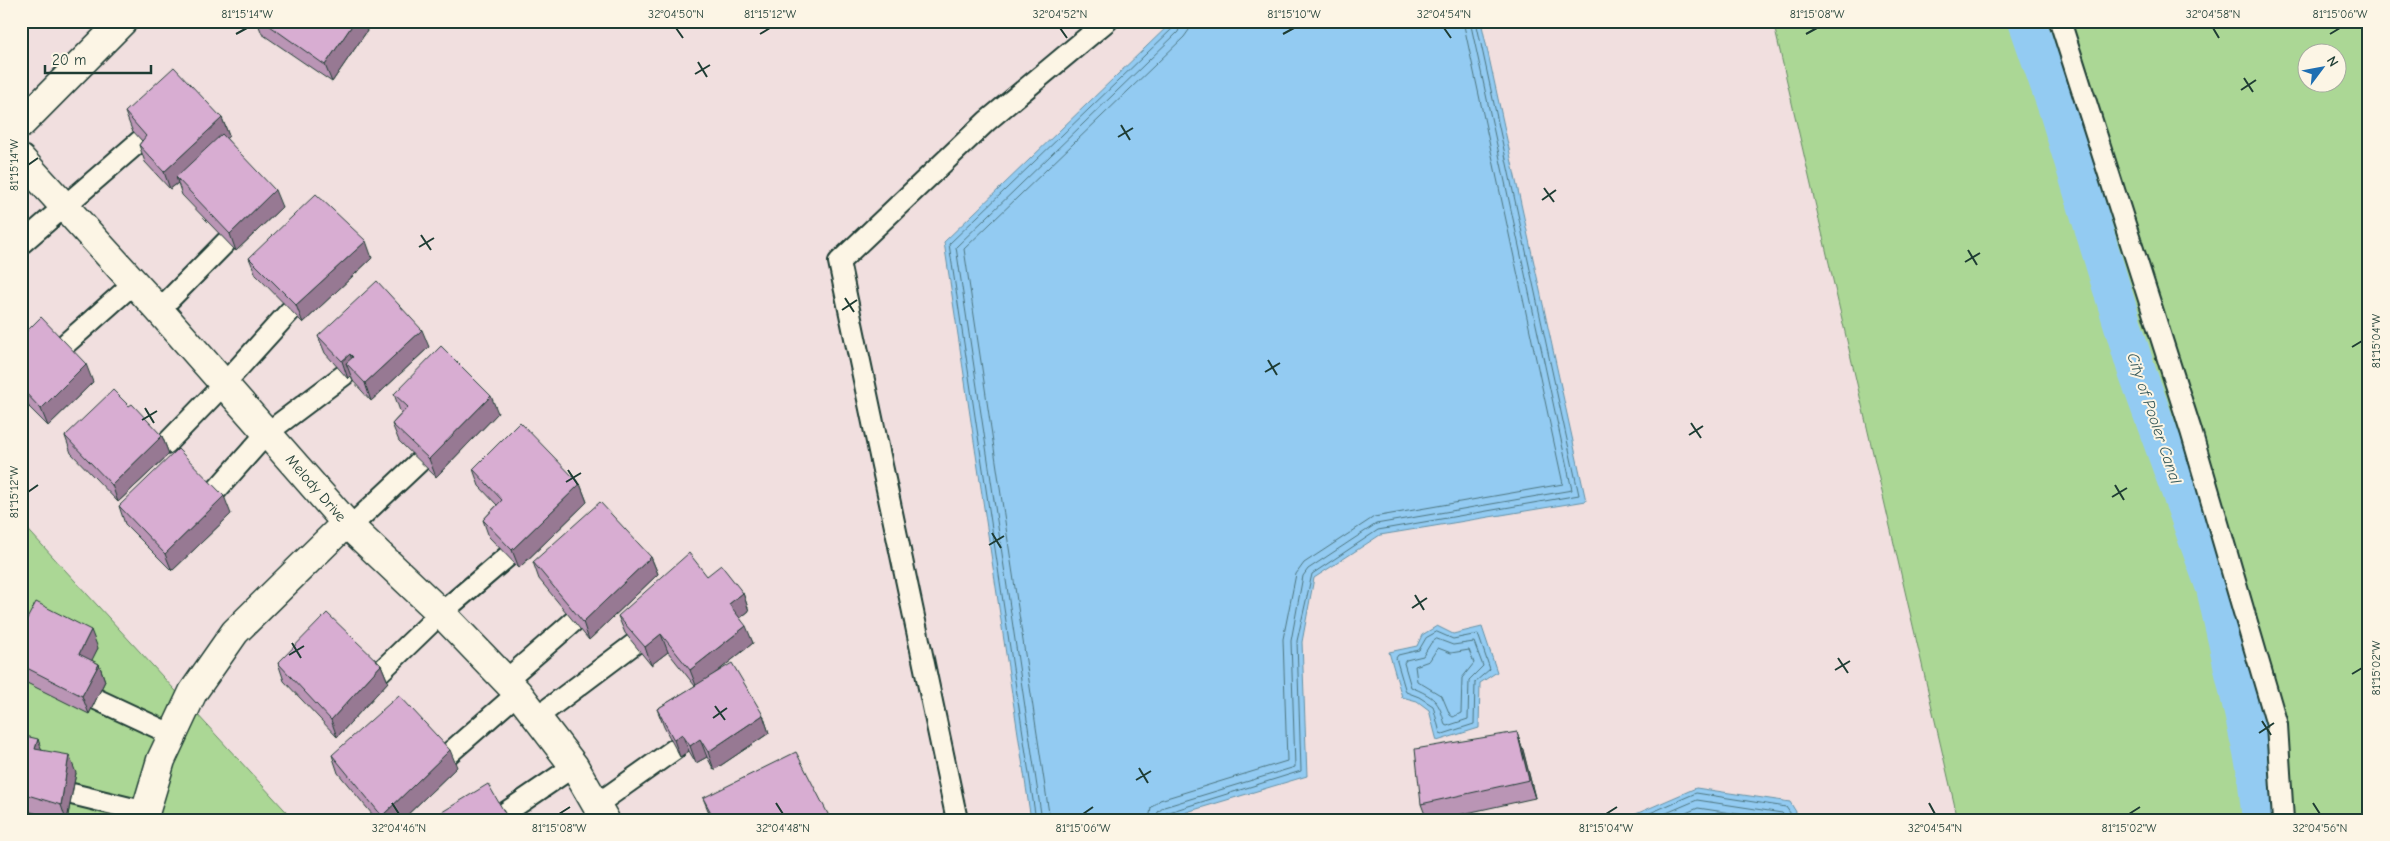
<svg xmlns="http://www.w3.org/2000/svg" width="2390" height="841" viewBox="0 0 2390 841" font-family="'Comic Neue',sans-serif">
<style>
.green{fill:#abd795;stroke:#658a64;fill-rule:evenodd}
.water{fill:#93cbf2;stroke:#6592a6}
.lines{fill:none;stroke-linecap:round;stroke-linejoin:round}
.shore{stroke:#4d7680;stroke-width:1}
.canal{stroke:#93cbf2;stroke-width:38}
.service-casing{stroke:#1f3d34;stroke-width:24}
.minor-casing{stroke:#1f3d34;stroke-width:31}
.service{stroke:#fcf5e5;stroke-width:20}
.minor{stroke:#fcf5e5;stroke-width:28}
.wall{fill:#ba95b5;stroke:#1f3d34}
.shaded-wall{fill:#977993;stroke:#1f3d34}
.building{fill:#d8add2;stroke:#1f3d34}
.ticks{fill:none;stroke:#1f3d34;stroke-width:2}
.labels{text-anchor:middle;stroke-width:4;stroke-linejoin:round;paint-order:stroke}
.street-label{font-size:15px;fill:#1f3d34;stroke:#fcf5e5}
.water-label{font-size:16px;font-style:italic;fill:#36595a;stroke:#fcf5e5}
.neatline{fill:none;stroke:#1f3d34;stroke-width:2}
.ticks-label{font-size:12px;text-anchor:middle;fill:#1f3d34}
</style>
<rect width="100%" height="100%" fill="#f1dfdf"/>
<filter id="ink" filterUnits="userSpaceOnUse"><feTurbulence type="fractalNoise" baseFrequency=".02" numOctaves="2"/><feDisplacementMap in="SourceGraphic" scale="10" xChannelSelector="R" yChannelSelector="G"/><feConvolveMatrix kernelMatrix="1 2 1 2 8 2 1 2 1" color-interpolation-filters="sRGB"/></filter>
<g filter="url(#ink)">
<g class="green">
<path d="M1773 21H2369V820H1958ZM2308 52H2338V82H2308Z"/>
<path d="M21 522 294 820H21Z"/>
</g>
<g class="water">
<path d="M1173 21H1481L1586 501 1380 535 1314 578 1302 642 1307 776 1160 820H1031L944 242Z"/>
<path d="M1437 626 1453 634 1482 627 1497 672 1480 683 1479 728 1437 741 1429 710 1417 701 1402 697 1389 652 1417 646 1422 635Z"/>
<path d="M1696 788 1790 802 1801 820H1622Z"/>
</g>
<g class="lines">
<g class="shore">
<path d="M1437 632 1453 639 1478 634 1490 669 1475 682 1474 724 1443 734 1440 733 1433 706 1419 697 1406 692 1396 658 1398 655 1419 650 1426 638Z"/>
<path d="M1437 639 1453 645 1474 642 1483 666 1469 680 1468 719 1447 726 1445 725C1439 700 1434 697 1411 687L1404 663 1406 660 1423 656 1431 643Z"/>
<path d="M1438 648 1451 653 1469 650 1474 663 1462 678 1461 713 1453 717 1450 715 1442 696 1417 681 1415 666 1429 661Z"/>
<path d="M1036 820 949 244 1174 27 1176 21"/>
<path d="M1042 820 956 247 1178 32 1182 21"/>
<path d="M1050 820 964 249 1184 37 1189 30 1190 21"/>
<path d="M1149 820 1151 808 1160 800 1287 761 1283 639 1296 574 1304 563 1374 517 1563 484 1463 21"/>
<path d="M1156 820 1158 812 1164 807 1295 767 1291 641 1303 576 1308 569 1376 524 1572 490 1470 21"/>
<path d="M1162 820 1166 813 1301 771 1297 641 1312 574 1378 530 1579 495 1476 21"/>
<path d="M1634 820 1696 793 1786 807 1795 820"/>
<path d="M1650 820 1697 800 1782 813 1788 820"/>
<path d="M1669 820 1698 808 1778 820"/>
</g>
<path class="canal" d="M2027 21 2057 108 2137 372 2215 588 2255 766 2261 820"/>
<g class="service-casing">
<g id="service">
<path d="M2060 21 2191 431 2277 725 2283 820"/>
<path d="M21 244 141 140"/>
<path d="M159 310 226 242"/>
<path d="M61 348 134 283"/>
<path d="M166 444 224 384 290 311"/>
<path d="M212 495 267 433 344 375"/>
<path d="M350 527 420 461"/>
<path d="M378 674 441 613 508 556"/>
<path d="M505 681 574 621"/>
<path d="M96 699 173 735"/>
<path d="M537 717 634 644"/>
<path d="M446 756 518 693"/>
<path d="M72 794 146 812"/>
<path d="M596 805 675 749"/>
<path d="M502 815 574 766"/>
<path d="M957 820 839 262 987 121 1107 21"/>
</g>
</g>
<g class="minor-casing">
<g id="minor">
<path d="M21 124 123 21"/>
<path d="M21 159 159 310 346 523 441 613 518 693 574 766 605 820"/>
<path d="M143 820 161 760 193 692 235 632 346 523"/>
</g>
</g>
<use href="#service" class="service"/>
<use href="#minor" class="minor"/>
</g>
<g class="wall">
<path d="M257 21H363L367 31 332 82 262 34Z"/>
<path d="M125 112 222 118 229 136 226 138 282 207 236 251 182 195 178 183 170 189 145 162 139 145 142 141 132 130Z"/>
<path d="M249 258H372L303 323 256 275Z"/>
<path d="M318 336 429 347 371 401 353 381 351 376 348 379 325 353Z"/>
<path d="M21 337 93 382 48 426 29 407 21 414Z"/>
<path d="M394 394 498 413 436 477 399 441 392 424 402 413 400 411Z"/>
<path d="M129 406 162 436 169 454 118 502 71 453 65 436Z"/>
<path d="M473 469 580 484 587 502 519 568 489 537 483 520 497 505 479 486Z"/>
<path d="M119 506 231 514 172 571 125 524Z"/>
<path d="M651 557 658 574 589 640 539 579 533 562Z"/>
<path d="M707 576 743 593 749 611 740 618 753 643 713 675 763 715 769 733 714 770 707 757 696 763 689 751 680 757 664 727 657 709 695 686 668 652 651 665 625 633 618 616Z"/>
<path d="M21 630 98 648 91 660 99 664 105 681 89 714 21 680Z"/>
<path d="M278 663 381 665 388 682 337 737 284 681Z"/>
<path d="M1517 732 1523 750 1535 798 1435 820H1427L1421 804Z"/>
<path d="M21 735 42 750 76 773 67 820H59L21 809Z"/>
<path d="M332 755 457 767 402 820H377L338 773Z"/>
<path d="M703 798 829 816 830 820H712Z"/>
</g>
<g class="shaded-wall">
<path d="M355 21H363L367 31 332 82 325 65Z"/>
<path d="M222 118 229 136 179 181 176 177 178 183 170 189 164 172Z"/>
<path d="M275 190 282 207 236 251 230 234Z"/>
<path d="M366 241 372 258 303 323 296 305Z"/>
<path d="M21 299 25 310 21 314Z"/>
<path d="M422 330 429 347 371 401 365 383Z"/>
<path d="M350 354 356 371 346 363 351 376 348 379 342 361Z"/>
<path d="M86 364 93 382 48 426 41 409Z"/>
<path d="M23 390 29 407 21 414V391Z"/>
<path d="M491 396 498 413 436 477 429 459Z"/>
<path d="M162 436 169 454 118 502 112 485Z"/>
<path d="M580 484 587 502 519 568 512 550Z"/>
<path d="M224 496 231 514 172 571 165 554Z"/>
<path d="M651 557 658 574 589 640 583 622Z"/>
<path d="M743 593 749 611 735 622 729 604Z"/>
<path d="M746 626 753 643 697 688 690 670Z"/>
<path d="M91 630 98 648 86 672 79 654Z"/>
<path d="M661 634 668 652 651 665 645 647Z"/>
<path d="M99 664 105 681 89 714 82 696Z"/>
<path d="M381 665 388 682 337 737 331 720Z"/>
<path d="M763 715 769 733 714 770 708 752Z"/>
<path d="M1517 732 1523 750 1535 798 1529 780Z"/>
<path d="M682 734 689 751 680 757 674 740Z"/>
<path d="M38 739 44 757 35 749Z"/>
<path d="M700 739 707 757 696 763 690 746Z"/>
<path d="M450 750 457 767 402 820H384L382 816Z"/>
<path d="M69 755 76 773 67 820H66L61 805Z"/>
</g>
<g class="building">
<path d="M263 21H355L325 65Z"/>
<path d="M174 67 222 118 164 172 139 145 146 136 125 112Z"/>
<path d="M222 134 275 190 230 234 176 177Z"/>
<path d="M316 194 366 241 296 305 249 258Z"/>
<path d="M377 281 422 330 365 383 346 363 353 357 350 354 342 361 318 336Z"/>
<path d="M41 317 86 364 41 409 23 390 21 391V337Z"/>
<path d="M441 346 491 396 429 459 392 424 408 407 394 394Z"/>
<path d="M113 390 129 406 132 404 162 436 112 485 65 436Z"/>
<path d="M520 422 580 484 512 550 483 520 502 500 473 469Z"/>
<path d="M178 449 224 496 165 554 119 506Z"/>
<path d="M600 502 651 557 583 622 533 562Z"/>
<path d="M689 553 707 576 721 565 743 593 729 604 746 626 690 670 661 634 645 647 618 616Z"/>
<path d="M36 602 91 630 79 654 99 664 82 696 21 665V630Z"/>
<path d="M327 613 381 665 331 720 278 663Z"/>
<path d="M732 663 763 715 708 752 700 739 690 746 682 734 674 740 657 709Z"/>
<path d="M399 695 450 750 382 816 332 755Z"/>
<path d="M1517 732 1529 780 1421 804 1415 749Z"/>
<path d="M21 735 38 739 35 749 69 755 61 805 21 793Z"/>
<path d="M796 752 829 816 821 820H715L703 798Z"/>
<path d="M488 784 509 820H429Z"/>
</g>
</g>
<path class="ticks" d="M676 28 683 38M1060 28 1067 38M1444 28 1451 38M2213 28 2219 38M236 34 247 28M760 34 770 28M1283 34 1294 28M1806 34 1817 28M2330 34 2340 28M698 62 707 77M695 74 710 65M2244 78 2253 92M2241 90 2256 80M1121 125 1130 140M1118 137 1133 128M28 165 38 158M1544 188 1554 202M1542 200 1556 190M421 235 431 250M419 247 434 238M1968 250 1977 265M1965 262 1980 253M845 298 854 312M842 310 857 300M2352 347 2362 341M1268 360 1277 375M1265 372 1280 363M145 408 154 423M142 420 157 411M1691 423 1701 438M1689 435 1703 426M568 470 578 485M566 482 581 473M2115 485 2124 500M28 492 38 485M2112 497 2127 488M992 533 1001 548M989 545 1004 536M1415 595 1424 610M1412 608 1427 598M292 643 301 658M289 655 304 646M1838 658 1848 673M1835 670 1850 661M2352 674 2362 668M715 706 725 720M713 718 727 708M2262 721 2271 735M2259 733 2274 723M1139 768 1148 783M1136 780 1151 771M392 803 399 814M776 803 783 814M1929 803 1935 814M2313 803 2320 814M559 814 570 807M1083 814 1093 807M1606 814 1617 807M2129 814 2140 807"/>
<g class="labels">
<g class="street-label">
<text transform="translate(316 488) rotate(49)" y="5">Melody Drive</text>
</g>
<g class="water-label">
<text transform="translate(2155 418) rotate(71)" y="6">City of Pooler Canal</text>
</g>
</g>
<rect width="2390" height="841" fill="none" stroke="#fcf5e5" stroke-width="55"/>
<g transform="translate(2322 68) rotate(58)"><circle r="24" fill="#fcf5e5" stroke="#a4ab9e"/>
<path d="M0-4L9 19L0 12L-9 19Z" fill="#1f6fb2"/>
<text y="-8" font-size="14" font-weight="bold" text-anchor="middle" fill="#1f3d34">N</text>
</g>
<path d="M45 65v8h106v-8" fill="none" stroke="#1f3d34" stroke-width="2.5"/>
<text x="52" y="65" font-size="15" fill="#1f3d34" stroke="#fcf5e5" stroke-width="4" paint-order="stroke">20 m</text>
<rect x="28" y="28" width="2334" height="786" class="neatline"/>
<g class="ticks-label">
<text x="247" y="18">81°15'14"W</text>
<text x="676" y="18">32°04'50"N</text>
<text x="770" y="18">81°15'12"W</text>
<text x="1060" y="18">32°04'52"N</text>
<text x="1294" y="18">81°15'10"W</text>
<text x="1444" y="18">32°04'54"N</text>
<text x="1817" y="18">81°15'08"W</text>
<text x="2213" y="18">32°04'58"N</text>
<text x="2340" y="18">81°15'06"W</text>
<text transform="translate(14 165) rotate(-90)" y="4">81°15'14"W</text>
<text transform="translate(2376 341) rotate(-90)" y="4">81°15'04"W</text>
<text transform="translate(14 492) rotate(-90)" y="4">81°15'12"W</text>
<text transform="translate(2376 668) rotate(-90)" y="4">81°15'02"W</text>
<text x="399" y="832">32°04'46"N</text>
<text x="559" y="832">81°15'08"W</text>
<text x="783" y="832">32°04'48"N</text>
<text x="1083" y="832">81°15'06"W</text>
<text x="1606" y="832">81°15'04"W</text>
<text x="1935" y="832">32°04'54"N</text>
<text x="2129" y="832">81°15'02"W</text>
<text x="2320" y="832">32°04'56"N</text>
</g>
</svg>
